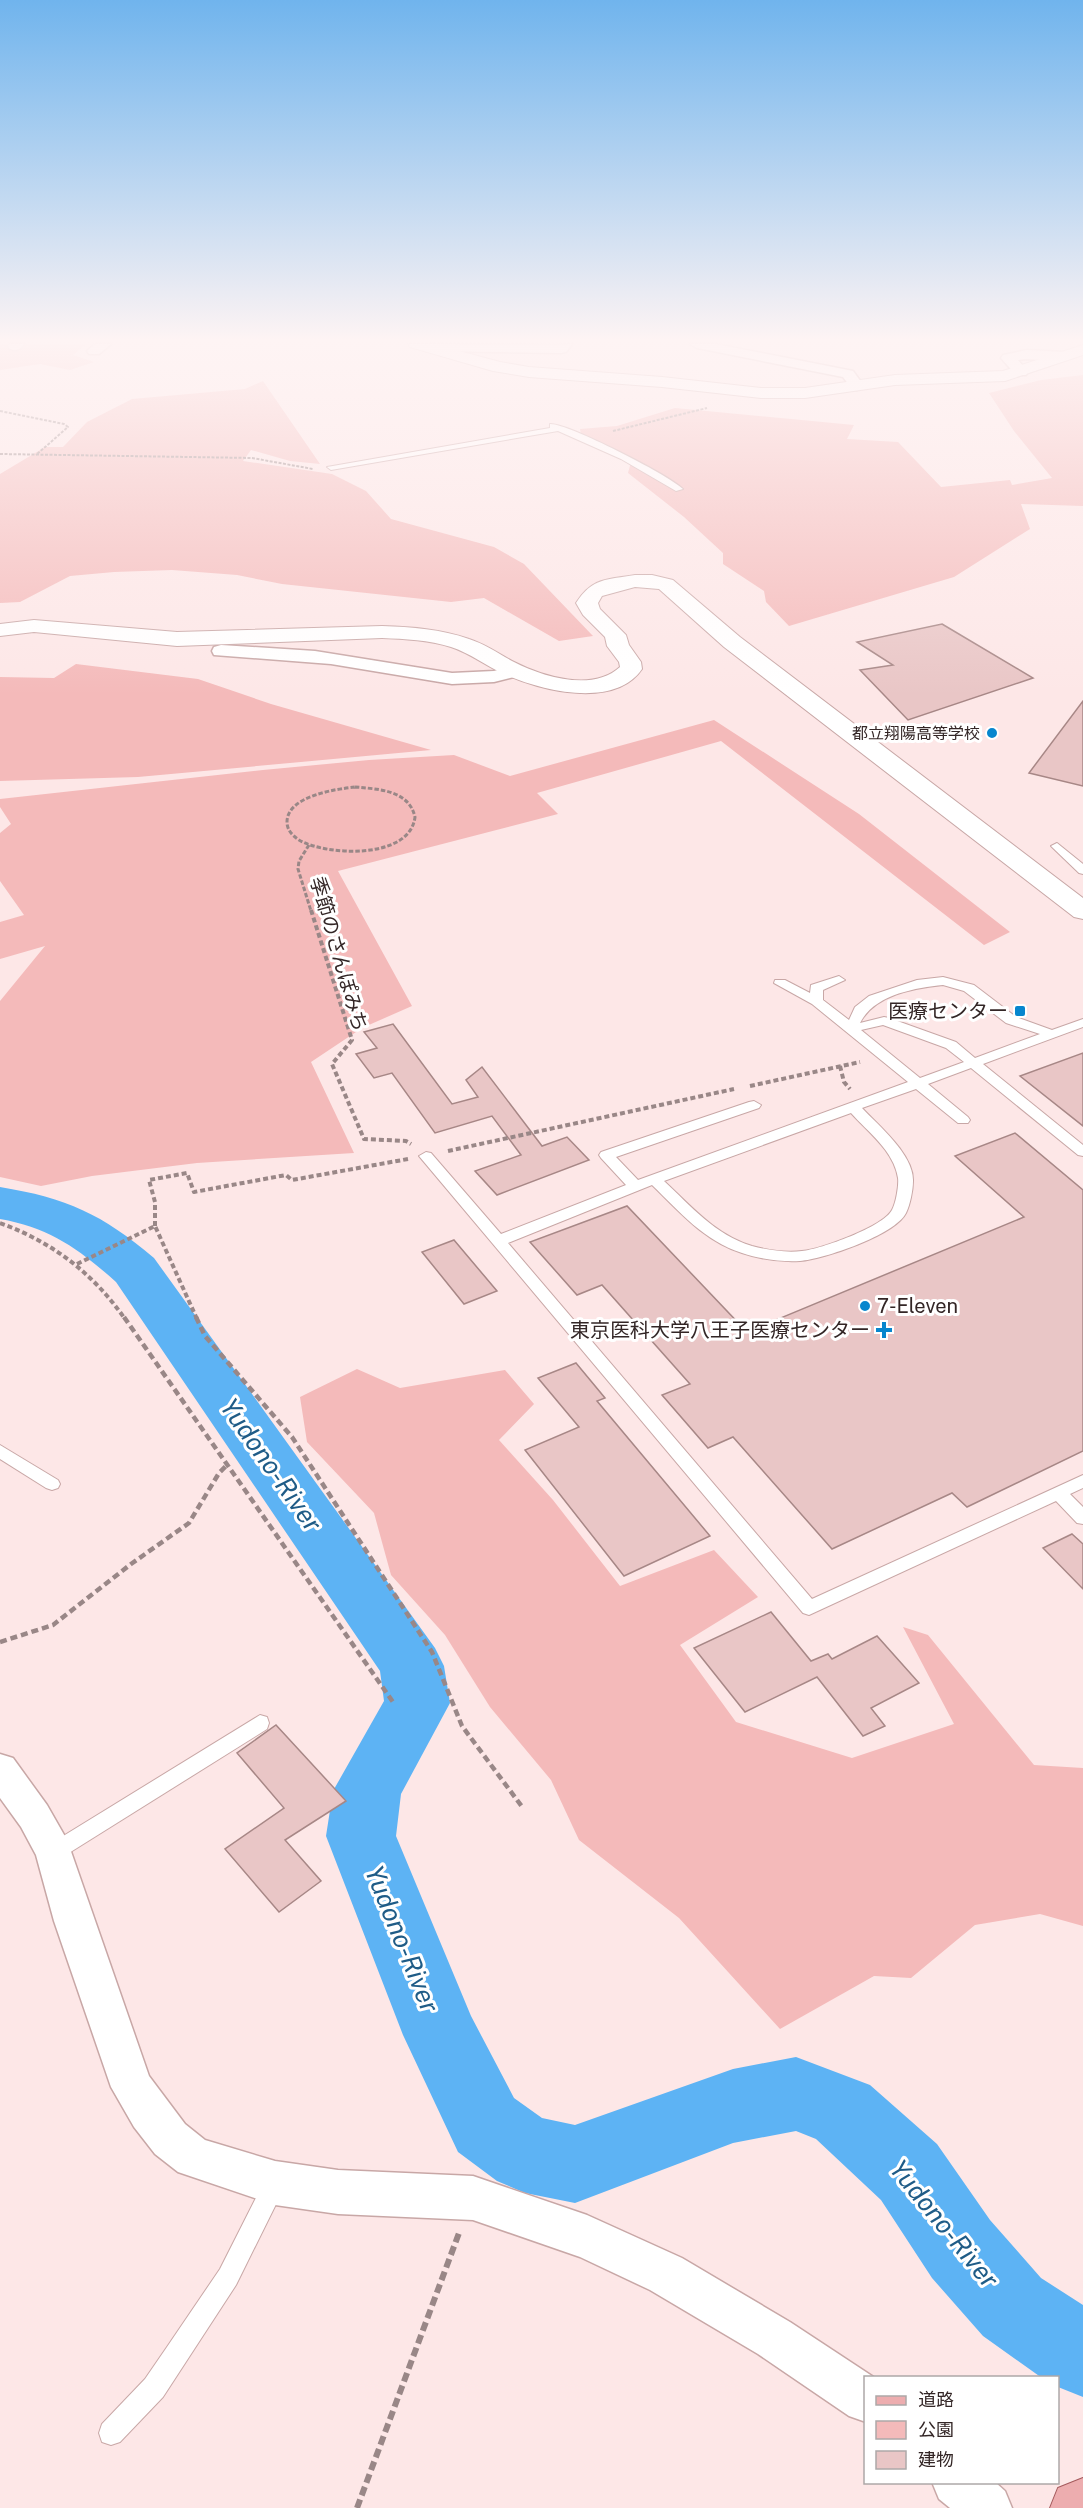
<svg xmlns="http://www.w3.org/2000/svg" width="1083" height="2508" viewBox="0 0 1083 2508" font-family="'Public Sans','Noto Sans JP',sans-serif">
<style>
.green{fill:#f4baba}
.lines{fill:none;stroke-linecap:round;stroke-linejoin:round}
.river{fill:#5db3f4;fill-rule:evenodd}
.building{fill:#e9c6c6;stroke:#a78786;stroke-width:1.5}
.lane-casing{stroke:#c8a7a6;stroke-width:2}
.street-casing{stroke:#c8a7a6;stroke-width:3}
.secondary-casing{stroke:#c8a7a6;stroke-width:2}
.primary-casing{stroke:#a45a5d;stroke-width:2}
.path-far4{stroke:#998787;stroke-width:2;stroke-dasharray:3 1.5;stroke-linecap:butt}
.path-far3{stroke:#998787;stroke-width:3;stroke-dasharray:4.5 2;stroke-linecap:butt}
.path-far2{stroke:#998787;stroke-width:4;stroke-dasharray:5 3;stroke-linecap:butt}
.path-far1{stroke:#998787;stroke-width:4.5;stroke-dasharray:7 4;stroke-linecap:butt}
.path{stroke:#998787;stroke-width:6;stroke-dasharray:9 4.5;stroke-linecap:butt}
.lane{fill:#fff;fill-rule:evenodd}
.street{fill:#fff;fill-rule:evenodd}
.secondary{fill:#fff;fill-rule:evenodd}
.primary{fill:#edadaf;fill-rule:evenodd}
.poi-dot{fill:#0786ce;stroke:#fff;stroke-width:2}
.labels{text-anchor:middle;stroke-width:6;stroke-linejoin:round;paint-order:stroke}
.far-poi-label{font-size:16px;fill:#332626;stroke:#fff;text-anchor:end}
.street-label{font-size:20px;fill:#332626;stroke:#fff}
.poi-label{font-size:20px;fill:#332626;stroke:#fff;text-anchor:end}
.near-water-label{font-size:26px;font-style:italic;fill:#1f5c87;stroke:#fff}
</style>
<rect width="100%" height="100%" fill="#fde7e7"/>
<g class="green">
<path d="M0 344H87L73 355 94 362 70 370 40 364 0 370Z"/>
<path d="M1083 375V506L1021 504 1030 529 954 577 789 626 766 602 764 591 723 564V553L684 517 628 473 631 462 582 439 580 429 617 426 675 408 854 425 847 439 898 442 941 487 1010 480 1012 485 1052 478 1014 431 989 393 1041 380Z"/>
<path d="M263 381 320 464 290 461 251 450 243 461 332 474 366 491 391 519 494 547 524 564 593 636 559 641 484 598 451 602 282 584 237 575 172 570 114 572 70 576 20 602 0 603V474L45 447H63L87 422 132 399 245 389Z"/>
<path d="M76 664 198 679 271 704 431 750 138 777 0 781V677L54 678Z"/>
<path d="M714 720 859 814 1010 932 984 945 721 741 537 793 558 814 338 871 412 1006 362 1028 311 1062 354 1153 197 1163 92 1176 41 1186 0 1177V1001L45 946 0 959V922L24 915 0 881V833L11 824 0 807V799L263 770 369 760 454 755 510 776Z"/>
<path d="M357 1369 400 1388 505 1370 534 1404 499 1440 553 1500 620 1586 714 1550 758 1597 680 1645 736 1722 852 1758 954 1724 903 1627 928 1635 1034 1765 1083 1768V1926L1040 1914 975 1925 911 1978 874 1976 780 2029 679 1918 579 1840 551 1780 490 1707 445 1635 391 1575 374 1513 307 1442 300 1397Z"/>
</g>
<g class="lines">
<path class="river" d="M0 1187C67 1198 102 1214 154 1258L435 1648 444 1666 450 1703 401 1794 396 1836 471 2016 514 2098 542 2118 575 2125 733 2069 796 2057 870 2085 937 2144 990 2220 1041 2278 1083 2305V2397L1058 2387V2378H1042L983 2336 932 2278 881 2200 816 2139 796 2131 733 2143 575 2203 525 2193 497 2181 458 2152 403 2035 326 1836 333 1791 384 1701 380 1671 116 1282C79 1249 50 1228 0 1219Z"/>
</g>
<g class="building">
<path d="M942 624 1033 678 908 720 860 670 893 665 857 642Z"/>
<path d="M1083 701V786L1029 773Z"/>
<path d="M393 1024 452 1104 478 1097 466 1080 482 1067 542 1146 567 1137 589 1160 497 1195 475 1171 521 1155 492 1116 435 1133 392 1073 374 1078 356 1054 377 1048 364 1032Z"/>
<path d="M1083 1053V1126L1020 1076Z"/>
<path d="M1015 1133 1083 1190V1451L967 1507 952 1493 832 1549 733 1437 708 1448 662 1395 690 1384 602 1285 577 1295 530 1242 627 1206 747 1332 1024 1217 955 1156Z"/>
<path d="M454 1240 497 1291 464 1304 422 1252Z"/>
<path d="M576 1363 605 1398 597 1401 710 1536 624 1576 525 1450 579 1427 538 1378Z"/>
<path d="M1072 1534 1083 1544V1589L1043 1548Z"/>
<path d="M771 1612 811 1661 828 1654 832 1659 877 1636 919 1683 871 1708 885 1726 863 1736 817 1677 745 1712 694 1648Z"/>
<path d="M276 1725 346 1801 285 1840 321 1881 279 1912 225 1849 284 1808 237 1753Z"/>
</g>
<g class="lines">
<g class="lane-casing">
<g id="lane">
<path d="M550 424C567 423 667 474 683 489L676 491 621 459 558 431 331 470 327 467 550 428Z"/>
<path d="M1057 843 1083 864V874L1079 873 1053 848 1051 846Z"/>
<path d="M839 976 845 980 823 990V1000L849 1020 855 1007 869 996 917 980 943 977 974 985 1016 1017 1052 1030 1083 1019V1027L983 1064 1083 1145V1156L1078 1155 971 1068 928 1084 968 1117 970 1120 968 1123H958L916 1089 862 1108C879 1126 914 1155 913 1181 913 1190 910 1205 906 1213 895 1235 824 1259 800 1261 781 1262 760 1259 742 1253 704 1241 680 1212 652 1185L508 1243 812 1599 1083 1475V1488L1070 1494 1083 1507V1524L1077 1523 1056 1501 809 1615 803 1613 419 1156 426 1152 431 1153 501 1234 626 1185 601 1158 599 1155 601 1152 749 1102 754 1101 761 1105 759 1108 616 1157 638 1180 908 1082 812 1004 774 983 775 980H785L810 993 811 985ZM943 985 964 991 1006 1023 1040 1034 975 1058 956 1042 889 1018 884 1017 860 1023C874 995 914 988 943 985ZM883 1025 946 1048 964 1062 920 1078 861 1030ZM851 1113C868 1132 894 1151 898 1178 899 1185 896 1203 892 1210 883 1227 821 1249 802 1251 786 1253 767 1250 752 1246 715 1235 691 1206 664 1181Z"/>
<path d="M0 1445 58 1480 60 1484 58 1488 52 1490 46 1488 0 1459Z"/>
<path d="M260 1715 267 1717 269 1723 267 1729 61 1858 54 1861 47 1858 44 1852 47 1846Z"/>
<path d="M275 2173 283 2176 286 2184 236 2285 163 2397 120 2442 111 2445 102 2442 99 2433 102 2424 145 2379 167 2347 220 2269 267 2176Z"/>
</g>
</g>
<g class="street-casing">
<g id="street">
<path d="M10 344H24C20 350 17 351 10 349L8 346Z"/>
<path d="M95 344H111L99 354H89L87 351Z"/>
<path d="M431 344 557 345 572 344 566 352 561 353 426 351 424 348Z"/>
<path d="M690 344H716L848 370 853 371 864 386 857 390 852 389 843 377 697 348Z"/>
<path d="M1027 350 1065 352 1072 356C1063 365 1032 357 1018 360L1028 372 1026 375H1016L1001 358 1003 355Z"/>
<path d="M221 645 315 651 452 673 494 671 515 665 522 667 525 671 522 675 494 682 452 684 331 664 214 655 212 651 214 647Z"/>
<path d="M0 1754 13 1758 47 1805 67 1840 149 2076 185 2124 205 2140 275 2161 338 2170 473 2176 587 2215 682 2258 790 2322 875 2378H866V2422L849 2416 758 2354 650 2290 580 2257 473 2220 338 2214 275 2205 178 2172 155 2154 134 2127 111 2087 54 1921 36 1855 21 1827 0 1798Z"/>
<path d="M932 2482H995L1005 2491 1012 2508H950L939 2499Z"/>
</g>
</g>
<g class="secondary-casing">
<g id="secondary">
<path d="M408 344H433L500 362 529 367 662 377 761 388H805L895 375 1003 371 1083 345V355L1005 381 895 385 805 398H761L662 387 529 377 493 371 410 347Z"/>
<path d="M635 575H652L673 580 740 637 1083 898V919L1074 917 724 647 659 589 635 587 602 596 598 603 600 609 626 635 629 645 641 662 642 669C615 709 541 691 504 674 486 666 470 653 451 647 429 640 405 639 382 638L177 646 34 632 0 636V624L34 620 177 632 382 626C412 627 441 629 469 639 485 644 499 654 514 662 543 677 593 692 620 667L619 662 607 646 605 637 583 615 576 603C593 577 607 580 635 575Z"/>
</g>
</g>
<g class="primary-casing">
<path id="primary" d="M1083 2478V2508H1050L1058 2488Z"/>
</g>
<g class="path-far4">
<path d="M0 411 64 424 68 427 36 455"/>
<path d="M613 431 707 408"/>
<path d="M0 454 252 458 313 469"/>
</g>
<g class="path-far3">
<path d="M355 787C378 789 409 790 415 817 410 860 326 856 299 840 292 835 287 830 287 822 287 796 336 789 355 787Z"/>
<path d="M309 845 299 861 298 869 311 911"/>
</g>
<g class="path-far2">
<path d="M311 910 352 1040 332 1064 364 1139 406 1141 411 1144"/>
<path d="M840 1066 844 1082 850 1089"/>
<path d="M750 1086 860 1062"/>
<path d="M448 1151 734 1089"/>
<path d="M0 1223C52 1242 93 1273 125 1319"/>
<path d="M155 1226V1202L149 1180 187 1173 194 1192 286 1175 292 1180 408 1159"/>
<path d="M77 1264 155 1226 197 1319"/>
</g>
<g class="path-far1">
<path d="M124 1317 393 1702"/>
<path d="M196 1317 205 1336 292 1437 432 1652 462 1726 523 1808"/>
<path d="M0 1642 53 1625 131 1564 189 1523 219 1473 228 1464"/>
</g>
<path class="path" d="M357 2508 459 2233"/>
<use href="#lane" class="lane"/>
<use href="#street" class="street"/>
<use href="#secondary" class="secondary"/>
<use href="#primary" class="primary"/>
</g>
<linearGradient id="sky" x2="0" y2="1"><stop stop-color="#70b4ed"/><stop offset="0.49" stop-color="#fef4f4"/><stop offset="1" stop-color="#fef4f4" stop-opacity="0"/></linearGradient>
<rect width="1083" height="695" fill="url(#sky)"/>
<g class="poi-dot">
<circle cx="992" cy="733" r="6"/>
<rect x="1014" y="1005" width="12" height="12" rx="3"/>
<circle cx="865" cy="1306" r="6"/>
<path d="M881 1321h6v6h6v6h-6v6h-6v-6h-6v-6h6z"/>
</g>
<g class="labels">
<g class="far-poi-label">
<text x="980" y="739">都立翔陽高等学校</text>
</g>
<g class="street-label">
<text transform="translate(339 954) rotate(74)" y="7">季節のさんぽみち</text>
</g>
<g class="poi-label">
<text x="1008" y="1018">医療センター</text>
<text x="877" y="1313" text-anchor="start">7-Eleven</text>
<text x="870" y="1337">東京医科大学八王子医療センター</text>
</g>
<g class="near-water-label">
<text transform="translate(271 1465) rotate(55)" y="9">Yudono-River</text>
<text transform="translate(402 1939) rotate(68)" y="9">Yudono-River</text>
<text transform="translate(944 2224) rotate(51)" y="9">Yudono-River</text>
</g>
</g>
<rect x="864" y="2376" width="195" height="108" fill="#ffffff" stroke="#ada8a8" stroke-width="1.5"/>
<rect x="876" y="2396" width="30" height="9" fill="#edadaf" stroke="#ada8a8" stroke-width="1.5"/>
<text x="918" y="2406" font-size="18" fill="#332626">道路</text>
<rect x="876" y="2421" width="30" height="18" fill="#f4baba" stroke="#ada8a8" stroke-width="1.5"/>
<text x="918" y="2436" font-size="18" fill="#332626">公園</text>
<rect x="876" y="2451" width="30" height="18" fill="#e9c6c6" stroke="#ada8a8" stroke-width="1.5"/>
<text x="918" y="2466" font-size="18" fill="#332626">建物</text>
</svg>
